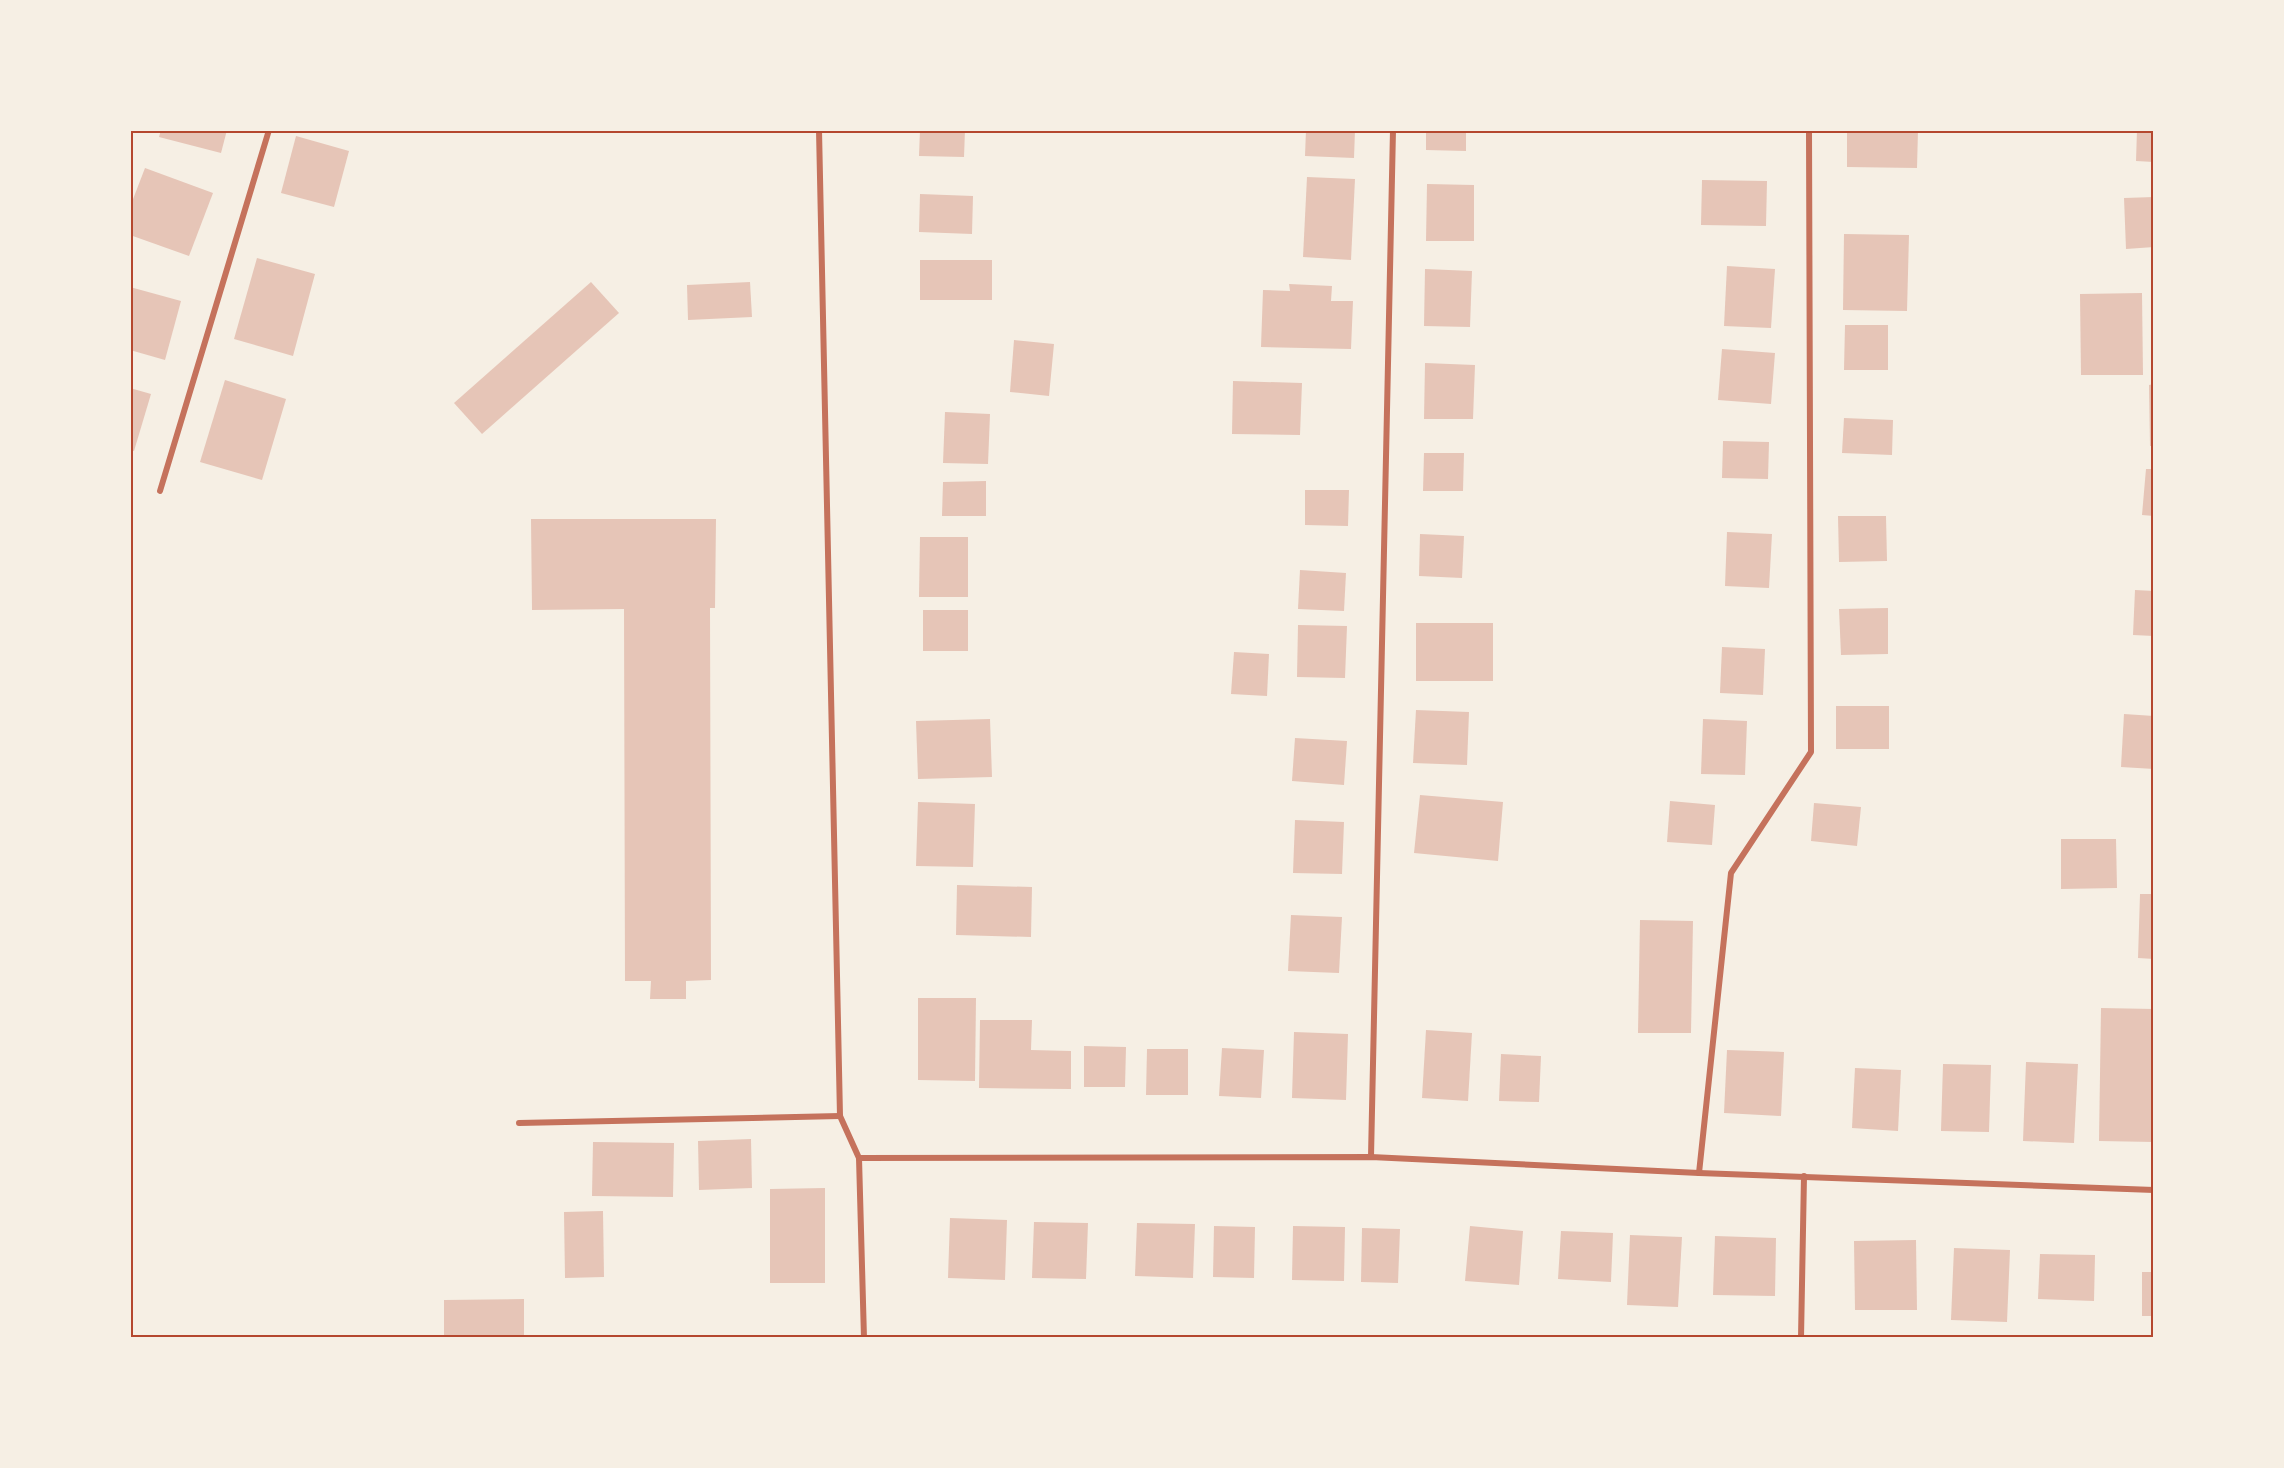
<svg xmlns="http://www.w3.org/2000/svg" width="2284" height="1468" viewBox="0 0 2284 1468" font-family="Roboto,sans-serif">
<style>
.building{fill:#e6c5b7}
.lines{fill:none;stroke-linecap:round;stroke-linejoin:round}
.minor{stroke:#c5725c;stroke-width:6}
.neatline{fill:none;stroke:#b5482f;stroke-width:2}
</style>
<rect width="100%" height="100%" fill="#f6efe4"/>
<g class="building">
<path d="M161 130H227L221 153 159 137Z"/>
<path d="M920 130H965L964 157 919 156Z"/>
<path d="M1306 130H1355L1354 158 1305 156Z"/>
<path d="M1426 130H1466V151L1426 150Z"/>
<path d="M1847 130H1918L1917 168 1847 167Z"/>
<path d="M2137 130H2154V162L2136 161Z"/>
<path d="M296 136 349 151 334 207 281 193Z"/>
<path d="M145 168 213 193 189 256 130 235V207Z"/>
<path d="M1307 177 1355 179 1351 260 1303 257Z"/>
<path d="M1702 180 1767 181 1766 226 1701 225Z"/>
<path d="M1427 184 1474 185V241H1426Z"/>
<path d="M920 194 973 196 972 234 919 232Z"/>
<path d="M2154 197V247L2126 249 2124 198Z"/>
<path d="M1844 234 1909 235 1907 311 1843 310Z"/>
<path d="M257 258 315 274 293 356 234 339Z"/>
<rect x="920" y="260" width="72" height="40"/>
<path d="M1727 266 1775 269 1771 328 1724 326Z"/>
<path d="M1425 269 1472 271 1470 327 1424 326Z"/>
<path d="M591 282 619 313 482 434 454 403Z"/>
<path d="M750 282 752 317 688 320 687 285Z"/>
<path d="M1289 284 1332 286 1331 301H1353L1351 349 1261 347 1263 290 1290 291Z"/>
<path d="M130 287 181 301 165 360 130 350Z"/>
<path d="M2142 293 2143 375H2081L2080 294Z"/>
<path d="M1845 325H1888V370H1844Z"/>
<path d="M1014 340 1054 344 1049 396 1010 392Z"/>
<path d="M1722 349 1775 353 1771 404 1718 400Z"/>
<path d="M1425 363 1475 365 1473 419H1424Z"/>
<path d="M225 380 286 399 262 480 200 462Z"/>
<path d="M1233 381 1302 383 1300 435 1232 434Z"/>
<path d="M2154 384V446H2150L2149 385Z"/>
<path d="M130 388 151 394 134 451 130 450Z"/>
<path d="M945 412 990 414 988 464 943 463Z"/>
<path d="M1844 418 1893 420 1892 455 1842 453Z"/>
<path d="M1723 441 1769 442 1768 479 1722 478Z"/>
<path d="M1424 453H1464L1463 491H1423Z"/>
<path d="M2146 469H2154V516L2142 515Z"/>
<path d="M986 481V516H942L943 482Z"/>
<path d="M1305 490H1349L1348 526 1305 525Z"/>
<path d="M1838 516H1886L1887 561 1839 562Z"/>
<path d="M531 519H716L715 608H710L711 980 686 981V999H650L651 981H625L624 609 532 610Z"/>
<path d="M1727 532 1772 534 1769 588 1725 586Z"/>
<path d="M1420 534 1464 536 1462 578 1419 576Z"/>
<path d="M920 537H968V597H919Z"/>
<path d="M1300 570 1346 573 1344 611 1298 609Z"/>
<path d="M2135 590 2154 591V636L2133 635Z"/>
<path d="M1888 608V654L1841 655 1839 609Z"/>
<rect x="923" y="610" width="45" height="41"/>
<rect x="1416" y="623" width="77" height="58"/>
<path d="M1298 625 1347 626 1345 678 1297 677Z"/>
<path d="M1722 647 1765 649 1763 695 1720 693Z"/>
<path d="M1234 652 1269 654 1267 696 1231 694Z"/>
<rect x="1836" y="706" width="53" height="43"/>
<path d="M1416 710 1469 712 1467 765 1413 763Z"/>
<path d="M2124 714 2154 716V769L2121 767Z"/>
<path d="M990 719 992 777 918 779 916 721Z"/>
<path d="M1703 719 1747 721 1745 775 1701 774Z"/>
<path d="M1295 738 1347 741 1344 785 1292 781Z"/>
<path d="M1420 795 1503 802 1498 861 1414 853Z"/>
<path d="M1670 801 1715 805 1712 845 1667 842Z"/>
<path d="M918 802 975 804 973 867 916 866Z"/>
<path d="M1814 803 1861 807 1857 846 1811 841Z"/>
<path d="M1295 820 1344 822 1342 874 1293 873Z"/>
<path d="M2061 839H2116L2117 888 2061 889Z"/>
<path d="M957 885 1032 887 1031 937 956 935Z"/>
<path d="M2140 894H2154V959L2138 958Z"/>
<path d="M1291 915 1342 917 1339 973 1288 971Z"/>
<path d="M1640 920 1693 921 1691 1033H1638Z"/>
<path d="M918 998H976L975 1081 918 1080Z"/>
<path d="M2101 1008 2154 1009V1142L2099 1141Z"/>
<path d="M980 1020H1032L1031 1050 1071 1051V1089L979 1088Z"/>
<path d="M1426 1030 1472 1033 1468 1101 1422 1098Z"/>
<path d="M1294 1032 1348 1034 1346 1100 1292 1098Z"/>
<path d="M1084 1046 1126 1047 1125 1087H1084Z"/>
<path d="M1222 1048 1264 1050 1261 1098 1219 1096Z"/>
<path d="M1147 1049H1188V1095H1146Z"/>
<path d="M1727 1050 1784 1052 1781 1116 1724 1113Z"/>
<path d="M1501 1054 1541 1056 1539 1102 1499 1101Z"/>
<path d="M2026 1062 2078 1064 2074 1143 2023 1141Z"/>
<path d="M1943 1064 1991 1065 1989 1132 1941 1131Z"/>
<path d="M1855 1068 1901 1070 1898 1131 1852 1128Z"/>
<path d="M751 1139 752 1188 699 1190 698 1141Z"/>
<path d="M593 1142 674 1143 673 1197 592 1196Z"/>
<path d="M825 1188V1283H770V1189Z"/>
<path d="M603 1211 604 1277 565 1278 564 1212Z"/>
<path d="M950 1218 1007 1220 1005 1280 948 1278Z"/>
<path d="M1034 1222 1088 1223 1086 1279 1032 1278Z"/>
<path d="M1137 1223 1195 1224 1193 1278 1135 1276Z"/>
<path d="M1214 1226 1255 1227 1254 1278 1213 1277Z"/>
<path d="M1293 1226 1345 1227 1344 1281 1292 1280Z"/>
<path d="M1470 1226 1523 1231 1519 1285 1465 1281Z"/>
<path d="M1362 1228 1400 1229 1398 1283 1361 1282Z"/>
<path d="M1561 1231 1613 1233 1611 1282 1558 1279Z"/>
<path d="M1630 1235 1682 1237 1678 1307 1627 1305Z"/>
<path d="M1715 1236 1776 1238 1775 1296 1713 1295Z"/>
<path d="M1916 1240 1917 1310H1855L1854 1241Z"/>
<path d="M1954 1248 2010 1250 2007 1322 1951 1320Z"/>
<path d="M2040 1254 2095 1255 2094 1301 2038 1299Z"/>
<rect x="2142" y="1272" width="12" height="44"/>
<path d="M524 1299V1338H444V1300Z"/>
</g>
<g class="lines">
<g class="minor">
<path d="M819 130 840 1116 859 1158 864 1338"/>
<path d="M160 491 269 130"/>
<path d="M519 1123 840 1116"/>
<path d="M1371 1157 1393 130"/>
<path d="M859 1158 1371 1157 1699 1173 2154 1190"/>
<path d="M1699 1173 1731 873 1811 752 1809 130"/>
<path d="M1801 1338 1804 1176"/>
</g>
</g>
<rect width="2284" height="1468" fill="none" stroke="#f6efe4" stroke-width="264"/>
<rect x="132" y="132" width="2020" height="1204" class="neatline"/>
</svg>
